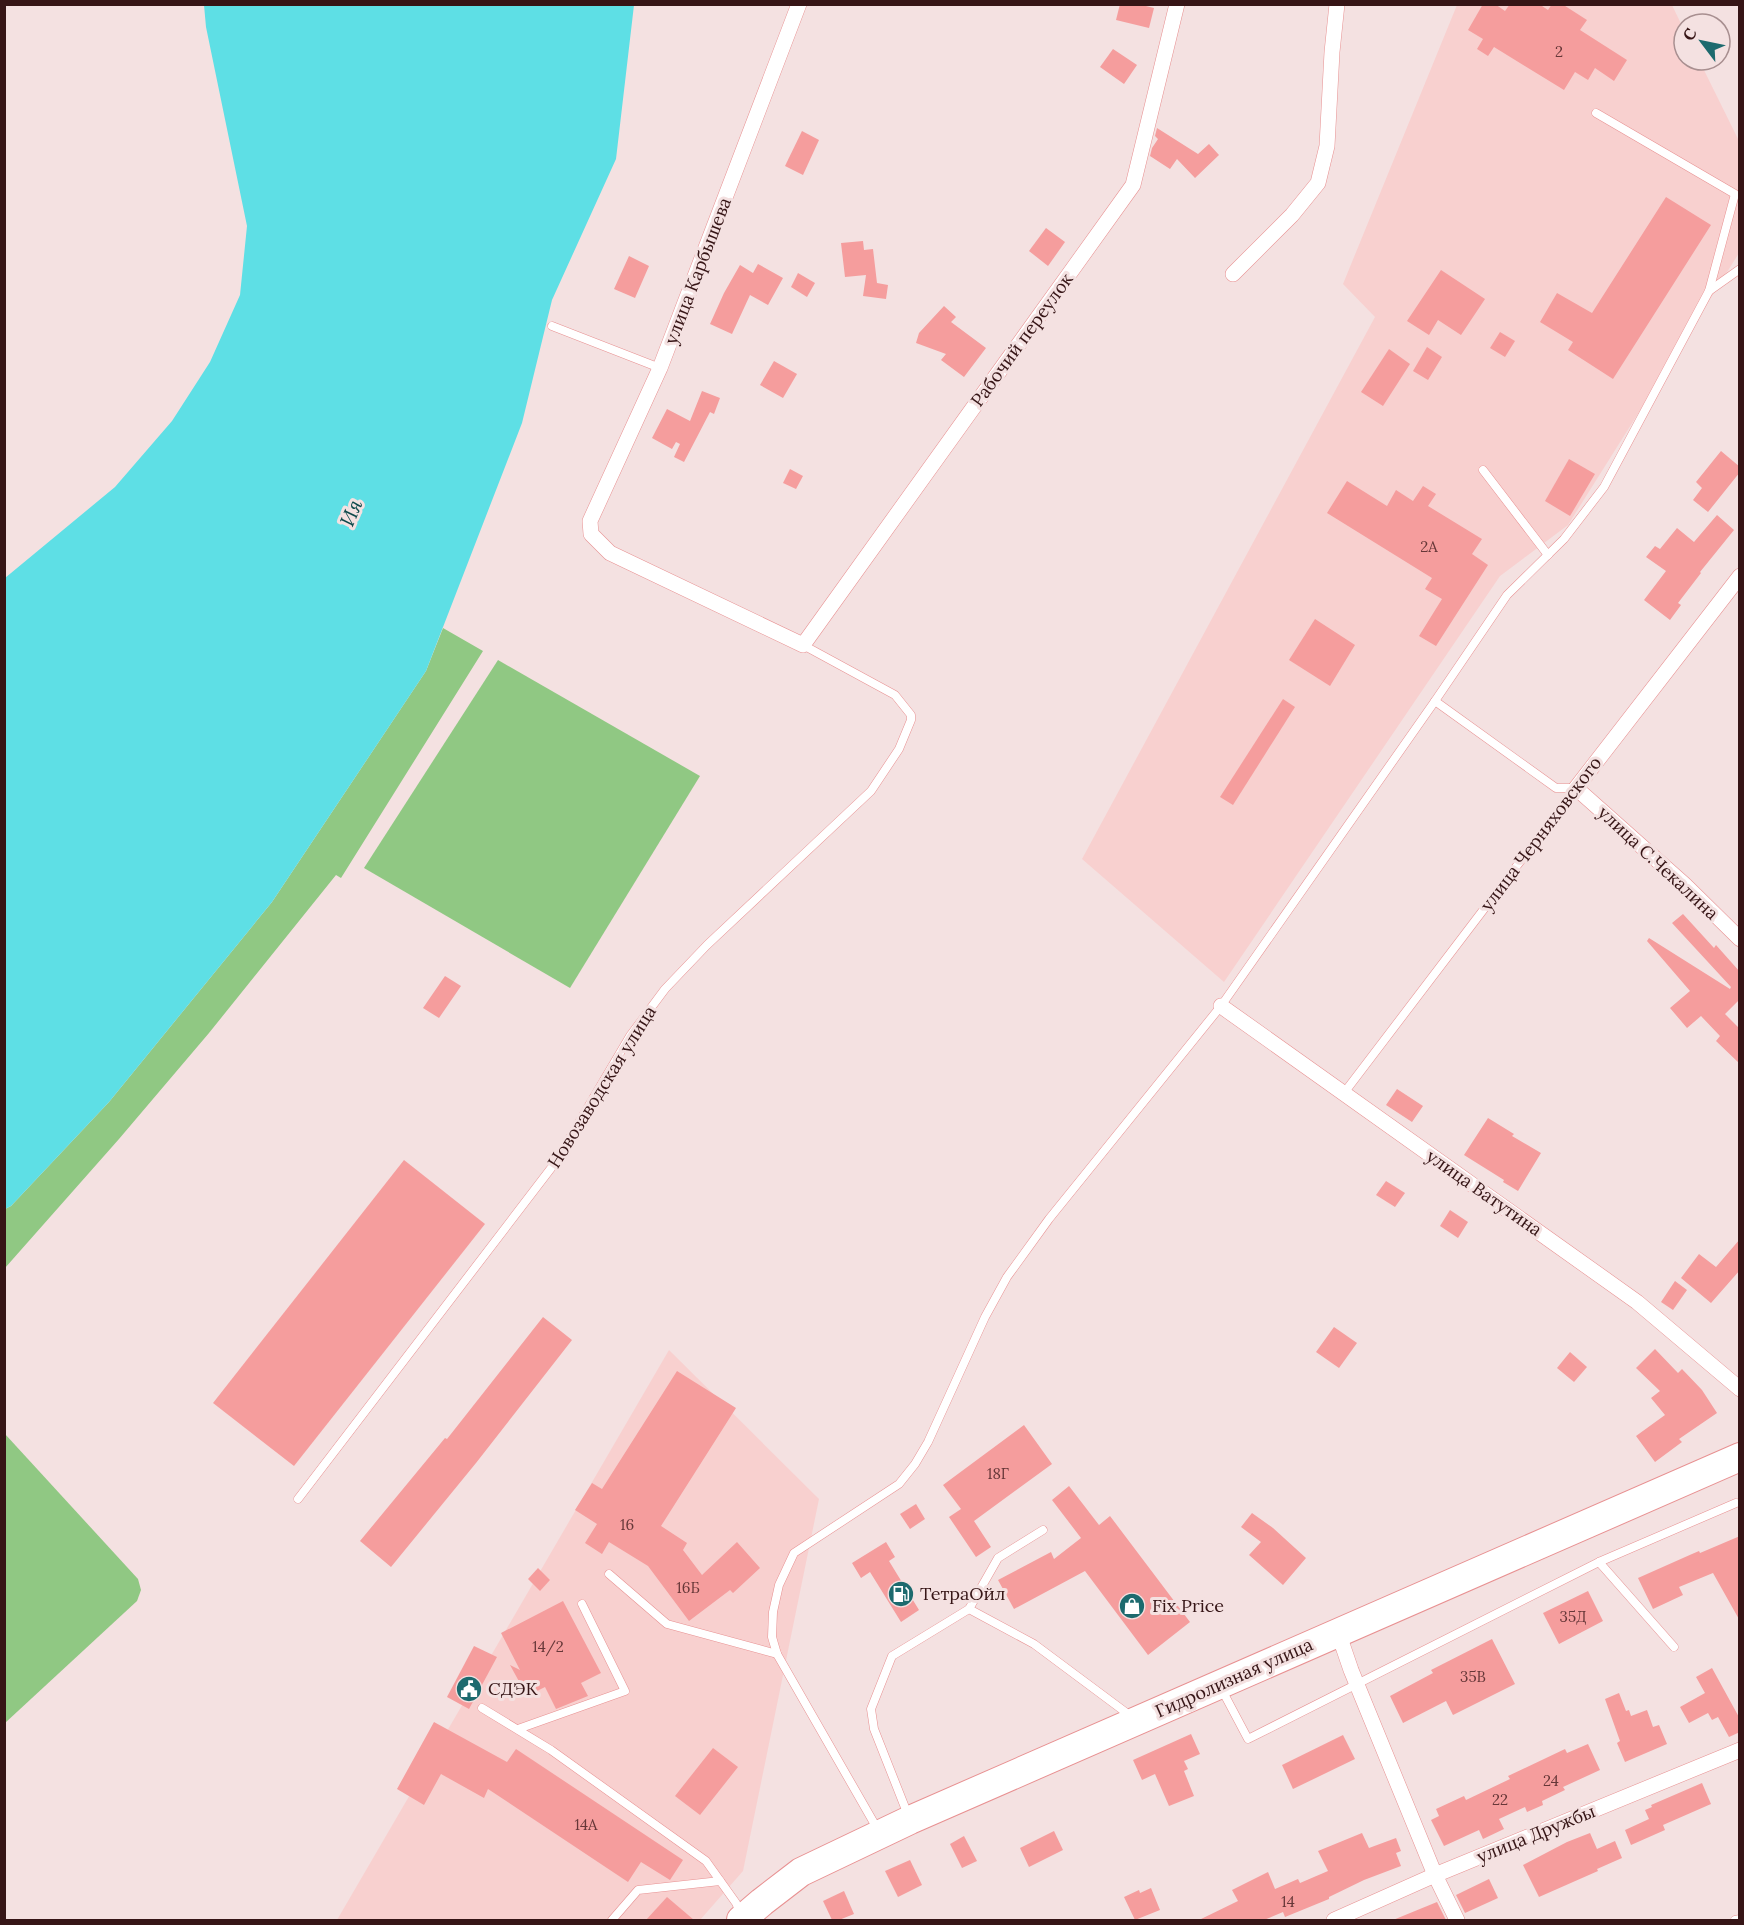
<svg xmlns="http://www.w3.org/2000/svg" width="1744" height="1925" viewBox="0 0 1744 1925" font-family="Lora,serif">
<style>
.built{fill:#f8d0cf}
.green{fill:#90c883}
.water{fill:#5edfe5}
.building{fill:#f59d9d}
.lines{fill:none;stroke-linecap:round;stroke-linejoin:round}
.lane-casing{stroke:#e89192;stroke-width:9}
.street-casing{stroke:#e89192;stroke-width:16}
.highway-casing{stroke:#e89192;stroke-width:30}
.lane{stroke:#fff;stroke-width:8}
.street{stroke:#fff;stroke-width:15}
.highway{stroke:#fff;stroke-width:28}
.labels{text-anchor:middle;stroke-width:6;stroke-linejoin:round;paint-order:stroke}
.number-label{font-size:15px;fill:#663738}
.street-label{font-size:18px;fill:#361516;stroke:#f4e1e1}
.poi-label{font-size:18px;fill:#361516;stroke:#f4e1e1;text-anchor:start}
.water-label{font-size:20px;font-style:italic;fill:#0f4a4c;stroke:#f4e1e1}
</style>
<rect width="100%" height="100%" fill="#f4e1e1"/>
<g class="built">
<path d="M1457 5H1672L1684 30V60H1699L1739 141V253L1568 525 1500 576 1224 982 1082 859 1375 317 1343 284Z"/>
<path d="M669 1350 819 1499 743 1871 700 1920H337Z"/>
</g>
<g class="green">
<path d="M443 628 483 651 341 878 336 875 209 1033 119 1139 5 1268V1209L11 1206 109 1102 272 902 426 671Z"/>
<path d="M498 660 700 776 570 988 364 868Z"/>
<path d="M5 1434 138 1579 141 1590 137 1601 5 1723Z"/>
</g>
<path class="water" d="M204 5H634L616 159 552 300 522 423 426 671 272 902 109 1102 11 1206 5 1209V578L115 487 172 421 210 362 240 295 247 226 206 27Z"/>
<g class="building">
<path d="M1120 4H1138L1154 8 1149 28 1116 20Z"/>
<path d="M1483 4H1495L1505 11 1510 4H1539L1548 10 1552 4H1562L1587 20 1580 30 1627 60 1614 81 1595 68 1588 80 1575 72 1564 90 1494 47 1488 56 1477 49 1483 39 1468 30Z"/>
<path d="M1113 49 1137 65 1124 84 1100 67Z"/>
<path d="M1157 128 1198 154 1209 144 1219 155 1195 178 1177 159 1170 169 1150 156 1152 148 1158 139 1155 136Z"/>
<path d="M802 131 819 140 803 175 785 166Z"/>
<path d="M1666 197 1711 225 1613 379 1568 350 1573 342 1540 322 1557 293 1592 313Z"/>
<path d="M1046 228 1065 242 1048 266 1029 251Z"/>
<path d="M863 241 864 250 873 249 877 283 888 285 886 299 863 296 866 275 845 277 841 243Z"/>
<path d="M629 256 649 266 635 298 614 289Z"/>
<path d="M758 264 783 278 768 305 750 295 732 334 710 324 724 293 740 265 753 273Z"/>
<path d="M1441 270 1485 299 1461 335 1438 320 1429 335 1407 321Z"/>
<path d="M798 273 815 283 807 297 791 287Z"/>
<path d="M944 306 956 317 951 322 986 348 964 377 941 360 946 354 916 343 919 333Z"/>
<path d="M1500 332 1515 341 1505 357 1490 348Z"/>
<path d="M1427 347 1442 357 1428 380 1413 371Z"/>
<path d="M1389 349 1410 364 1383 406 1361 392Z"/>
<path d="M774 361 797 374 783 398 760 385Z"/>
<path d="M702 391 720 398 714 414 710 412 684 462 674 457 680 444 676 442 672 449 652 438 667 409 690 421Z"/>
<path d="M1721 451 1740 467V472L1708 512 1693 500 1702 488 1696 482Z"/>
<path d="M1569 459 1595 474 1570 516 1545 501Z"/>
<path d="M790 469 803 476 796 489 783 483Z"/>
<path d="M1347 481 1387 506 1396 490 1413 501 1423 486 1436 494 1428 506 1482 539 1472 554 1488 565 1436 646 1419 636 1442 599 1425 589 1432 578 1327 513Z"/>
<path d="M1717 515 1734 530 1700 572 1701 573 1678 603 1681 605 1670 620 1644 600 1666 571 1646 557 1655 546 1660 549 1677 528 1694 542Z"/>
<path d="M1315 619 1355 645 1330 686 1289 660Z"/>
<path d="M1283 699 1295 707 1233 805 1220 797Z"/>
<path d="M1683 914 1714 948 1716 945 1740 972V999L1725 1014 1740 1029V1064L1716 1041 1720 1036 1701 1016 1687 1028 1670 1008 1690 991 1647 941 1649 938 1730 989 1731 987 1672 923Z"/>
<path d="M445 976 461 986 439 1018 423 1008Z"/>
<path d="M1397 1089 1423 1106 1412 1122 1386 1105Z"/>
<path d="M1488 1118 1514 1134 1512 1136 1541 1153 1518 1191 1503 1182 1504 1180 1464 1155Z"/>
<path d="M404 1160 485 1224 294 1466 213 1403Z"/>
<path d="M1386 1181 1405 1193 1395 1207 1376 1195Z"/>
<path d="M1450 1210 1468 1222 1458 1238 1440 1226Z"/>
<path d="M1740 1239V1270L1711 1303 1681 1278 1699 1254 1716 1267Z"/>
<path d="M1675 1281 1687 1290 1673 1310 1661 1302Z"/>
<path d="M543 1317 572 1340 476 1463 391 1567 360 1541 445 1438 447 1439Z"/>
<path d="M1334 1327 1357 1343 1339 1368 1316 1352Z"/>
<path d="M1655 1349 1678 1373 1682 1369 1702 1390 1717 1413 1679 1439 1682 1442 1655 1462 1636 1436 1665 1415 1651 1398 1660 1391 1636 1368Z"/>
<path d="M1570 1352 1587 1367 1574 1382 1557 1368Z"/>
<path d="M677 1371 736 1408 661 1526 687 1543 683 1550 702 1575 737 1542 760 1568 733 1593 730 1590 689 1621 648 1566 609 1542 602 1554 585 1543 597 1524 575 1510 592 1483 602 1489Z"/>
<path d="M1024 1425 1052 1464 974 1521 991 1547 976 1557 949 1517 961 1509 943 1485Z"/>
<path d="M1069 1486 1099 1525 1110 1516 1190 1622 1148 1655 1085 1571 1014 1609 998 1580 1051 1552 1054 1559 1081 1538 1052 1500Z"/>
<path d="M916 1504 925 1519 910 1529 900 1514Z"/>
<path d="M1252 1513 1273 1528 1306 1558 1283 1585 1249 1555 1261 1542 1241 1527Z"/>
<path d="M1740 1536V1621L1713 1573 1679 1587 1683 1595 1653 1609 1638 1578 1692 1554 1699 1551 1700 1553Z"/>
<path d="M886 1542 895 1557 889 1561 919 1610 901 1622 870 1572 861 1578 852 1563Z"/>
<path d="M538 1568 550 1580 540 1591 528 1579Z"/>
<path d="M1588 1591 1603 1621 1559 1644 1543 1613Z"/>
<path d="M563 1601 601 1673 581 1683 588 1696 556 1709 545 1687 527 1696 510 1665 520 1670 501 1633Z"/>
<path d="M1492 1639 1515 1684 1453 1715 1446 1701 1403 1723 1390 1696 1433 1673 1431 1670Z"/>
<path d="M474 1646 497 1657 469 1709 447 1697Z"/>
<path d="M1712 1668 1740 1719V1732L1729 1737 1718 1717 1712 1720 1708 1713 1689 1723 1680 1707 1705 1693 1696 1677Z"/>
<path d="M1619 1693 1626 1711 1629 1710 1631 1716 1647 1710 1653 1727 1659 1725 1667 1744 1625 1762 1617 1743 1620 1741 1605 1699Z"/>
<path d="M434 1722 507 1762 516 1749 683 1860 670 1880 641 1862 628 1882 488 1789 484 1798 441 1774 424 1805 397 1789Z"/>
<path d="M1191 1734 1200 1754 1184 1761 1188 1769 1184 1771 1194 1796 1169 1806 1155 1774 1142 1780 1133 1760Z"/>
<path d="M1343 1735 1355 1759 1293 1789 1282 1765Z"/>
<path d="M1588 1744 1600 1770 1563 1787 1565 1790 1542 1801 1543 1805 1527 1812 1525 1807 1499 1819 1504 1829 1483 1839 1479 1830 1444 1846 1431 1820 1439 1816 1436 1809 1464 1796 1466 1800 1510 1779 1508 1776 1565 1749 1567 1753Z"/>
<path d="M713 1748 738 1767 700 1815 675 1796Z"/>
<path d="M1702 1783 1711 1804 1663 1825 1665 1830 1631 1845 1625 1830 1649 1819 1645 1810 1652 1807 1651 1805Z"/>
<path d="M1054 1831 1063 1850 1029 1867 1020 1848Z"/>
<path d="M1362 1833 1369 1848 1396 1838 1401 1851 1396 1853 1401 1866 1364 1880 1329 1897V1899L1285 1917 1283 1912 1264 1920H1199L1238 1901 1232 1890 1268 1872 1275 1889 1298 1879 1300 1883 1328 1871 1318 1851Z"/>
<path d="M1590 1833 1597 1849 1615 1841 1622 1858 1597 1869 1598 1871 1539 1897 1523 1865 1567 1842Z"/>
<path d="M964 1836 977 1861 962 1868 950 1844Z"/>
<path d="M910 1860 922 1885 898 1897 885 1871Z"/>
<path d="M1489 1879 1498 1898 1465 1913 1456 1895Z"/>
<path d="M1151 1888 1160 1910 1135 1920 1124 1897 1139 1890 1140 1893Z"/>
<path d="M844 1891 854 1914 839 1920H832L823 1901Z"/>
<path d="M667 1897 694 1920H646Z"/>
<path d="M1437 1902 1446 1920H1393Z"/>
</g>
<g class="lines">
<g class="lane-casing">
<g id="lane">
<path d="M1709 291 1740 269"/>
<path d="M552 326 660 368"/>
<path d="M1483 470 1548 555"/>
<path d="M1435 701 1556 788H1576"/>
<path d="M1344 1093 1576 788"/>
<path d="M298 1499 555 1163 630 1036 665 989 707 945 871 791 899 749 911 720V715L895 695 803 645"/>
<path d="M1599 1562 1674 1647"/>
<path d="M609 1574 667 1624 777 1654"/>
<path d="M969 1609 998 1558 1043 1530"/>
<path d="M1222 1690 1248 1739 1599 1562 1736 1503"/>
<path d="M482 1708 551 1750 706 1861 736 1903 740 1912"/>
<path d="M518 1729 625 1691 582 1604"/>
<path d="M908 1815 874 1729 871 1709 892 1656 969 1609 1034 1644 1132 1717"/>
<path d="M878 1830 777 1654 772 1637 773 1612 779 1585 794 1553 899 1484 915 1464 928 1442 985 1317 1007 1277 1049 1219 1221 1006 1435 701 1507 595 1564 539 1604 487 1709 291 1735 194 1596 113"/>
<path d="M612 1920 638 1890 720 1881"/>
<path d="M1735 1920 1740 1919"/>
</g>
</g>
<g class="street-casing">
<g id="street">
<path d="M799 4 660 368 590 521 591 534 610 553 803 645 1133 185 1177 4"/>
<path d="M1233 274 1292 215 1318 183 1327 146 1332 52 1337 4"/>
<path d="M1740 576 1576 788 1685 885 1740 939"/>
<path d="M1221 1006 1637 1302 1740 1389"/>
<path d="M1338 1632 1351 1670 1435 1875 1457 1920"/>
<path d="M1334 1920 1435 1875 1740 1750"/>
</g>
</g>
<g class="highway-casing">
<path id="highway" d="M741 1920 762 1902 801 1872 910 1820 1740 1457"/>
</g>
<use href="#lane" class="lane"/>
<use href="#street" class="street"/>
<use href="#highway" class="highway"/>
</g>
<defs>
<g id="fuel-disc" transform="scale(1.35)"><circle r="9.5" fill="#1d6a6e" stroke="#f4e1e1"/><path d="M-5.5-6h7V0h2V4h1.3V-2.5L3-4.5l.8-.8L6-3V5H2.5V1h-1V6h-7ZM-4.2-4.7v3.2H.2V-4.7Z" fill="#fff"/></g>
<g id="shop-disc" transform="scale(1.35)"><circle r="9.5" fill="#1d6a6e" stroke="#f4e1e1"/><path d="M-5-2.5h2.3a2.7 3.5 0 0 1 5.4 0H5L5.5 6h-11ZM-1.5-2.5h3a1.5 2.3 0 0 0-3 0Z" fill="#fff"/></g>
<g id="civic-disc" transform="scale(1.35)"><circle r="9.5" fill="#1d6a6e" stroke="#f4e1e1"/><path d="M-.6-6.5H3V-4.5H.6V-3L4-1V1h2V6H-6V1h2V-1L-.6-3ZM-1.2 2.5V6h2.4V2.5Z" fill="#fff"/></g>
</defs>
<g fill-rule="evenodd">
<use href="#fuel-disc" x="901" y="1594"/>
<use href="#shop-disc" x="1132" y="1606"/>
<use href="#civic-disc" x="469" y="1689"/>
</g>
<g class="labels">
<g class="number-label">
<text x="1559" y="57">2</text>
<text x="1429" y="552">2А</text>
<text x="998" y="1479">18Г</text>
<text x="627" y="1530">16</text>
<text x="688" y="1593">16Б</text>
<text x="1573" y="1622">35Д</text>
<text x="548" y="1652">14/2</text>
<text x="1473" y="1682">35В</text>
<text x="1551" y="1786">24</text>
<text x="1500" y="1805">22</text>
<text x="586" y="1830">14А</text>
<text x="1288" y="1907">14</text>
</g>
<g class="street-label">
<text transform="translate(698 271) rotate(-69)" y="6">улица Карбышева</text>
<text transform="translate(1022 340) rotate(-54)" y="6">Рабочий переулок</text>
<text transform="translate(1541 834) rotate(-53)" y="6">улица Черняховского</text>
<text transform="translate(1658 863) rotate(43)" y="6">улица С.Чекалина</text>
<text transform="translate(602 1087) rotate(-58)" y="6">Новозаводская улица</text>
<text transform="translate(1484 1193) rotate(35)" y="6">улица Ватутина</text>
<text transform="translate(1234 1678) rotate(-24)" y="6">Гидролизная улица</text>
<text transform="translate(1536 1834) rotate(-22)" y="6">улица Дружбы</text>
</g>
<g class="poi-label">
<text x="920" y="1600">ТетраОйл</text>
<text x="1152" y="1612">Fix Price</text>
<text x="488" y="1695">СДЭК</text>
</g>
<g class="water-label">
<text transform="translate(351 513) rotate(-67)" y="7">Ия</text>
</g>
</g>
<rect width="1744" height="1925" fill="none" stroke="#361516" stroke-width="12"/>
<g transform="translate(1702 42) rotate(302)"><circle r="28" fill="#f4e1e1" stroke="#a88f90" stroke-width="1.5"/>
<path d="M0-4.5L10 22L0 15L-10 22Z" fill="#1d6a6e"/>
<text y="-9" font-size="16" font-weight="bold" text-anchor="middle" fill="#361516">С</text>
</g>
</svg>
